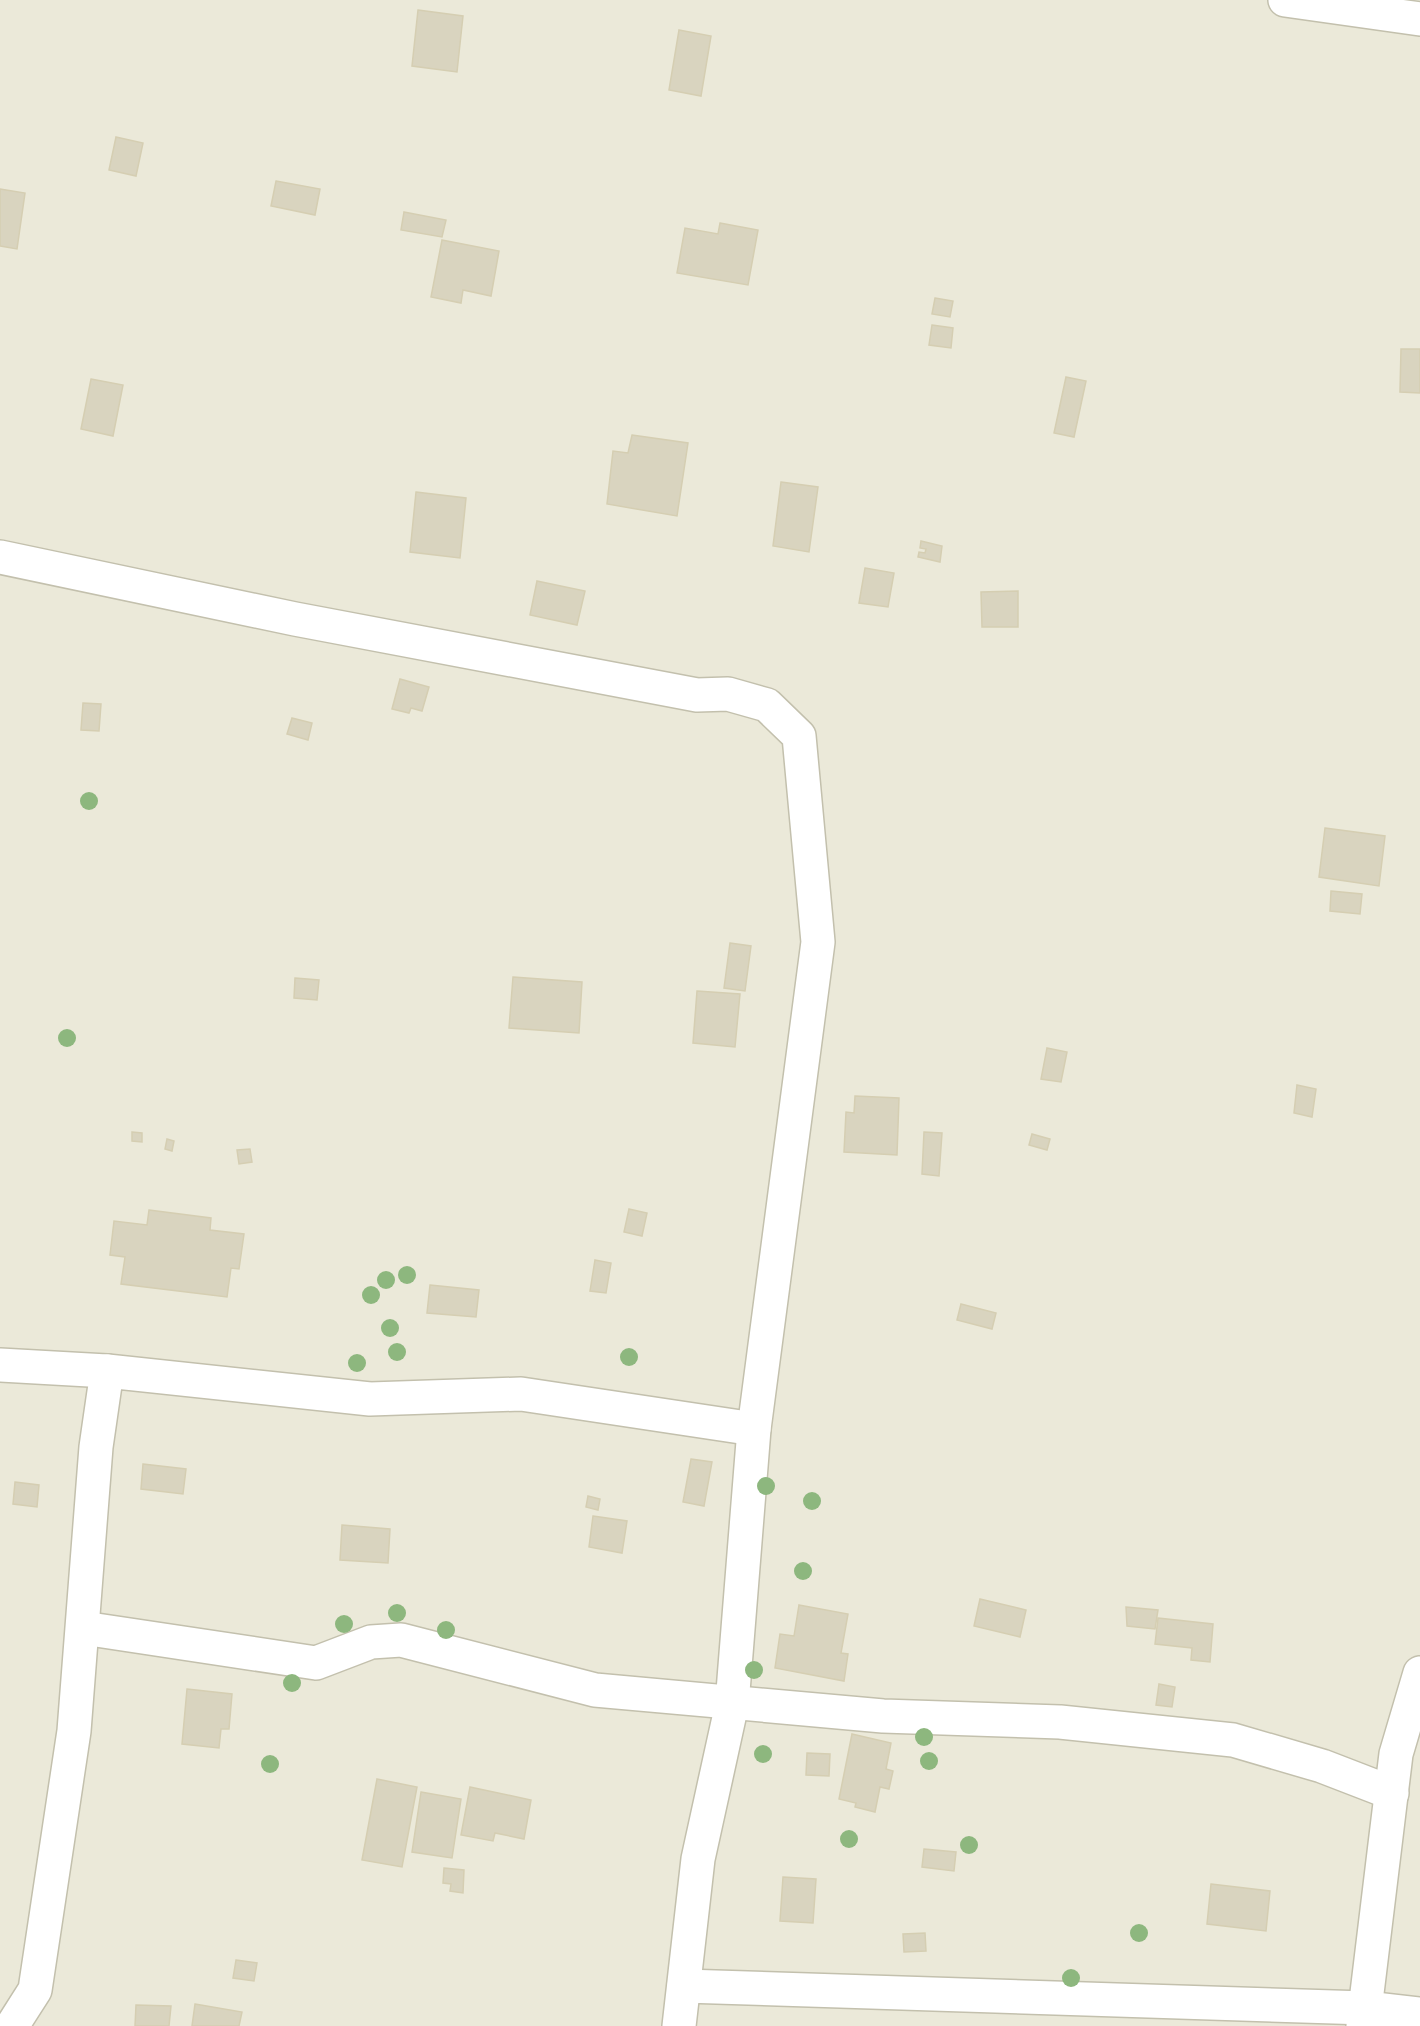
<svg xmlns="http://www.w3.org/2000/svg" width="1420" height="2026" viewBox="0 0 1420 2026" font-family="Signika,sans-serif">
<style>
.residential{fill:#ebe9d9}
.building{fill:#d9d4bf;stroke:#d5ceb2;stroke-width:1.5}
.lines{fill:none;stroke-linecap:round;stroke-linejoin:round}
.minor-casing{stroke:#c3c0ad;stroke-width:36}
.minor{stroke:#fff;stroke-width:33}
.tree{fill:#8db77e}
</style>
<rect width="100%" height="100%" fill="#f7f5eb"/>
<rect class="residential" x="0" y="0" width="1420" height="2026"/>
<g class="building">
<path d="M418 10 463 16 457 72 412 66Z"/>
<path d="M679 30 711 36 701 96 669 90Z"/>
<path d="M116 137 143 143 136 176 109 170Z"/>
<path d="M276 181 320 189 315 215 271 206Z"/>
<path d="M0 189 25 193 17 249 0 246Z"/>
<path d="M404 212 446 220 442 237 401 230Z"/>
<path d="M720 223 758 230 748 285 677 273 685 228 718 234Z"/>
<path d="M442 240 499 251 491 296 463 290 461 303 431 297Z"/>
<path d="M935 298 953 301 950 317 932 314Z"/>
<path d="M932 325 953 328 951 348 929 345Z"/>
<path d="M1401 349H1420V393L1400 392Z"/>
<path d="M1066 377 1086 381 1074 437 1054 433Z"/>
<path d="M91 379 123 385 113 436 81 429Z"/>
<path d="M632 435 688 443 677 516 607 504 613 451 628 453Z"/>
<path d="M781 482 818 487 809 552 773 546Z"/>
<path d="M416 492 466 498 460 558 410 552Z"/>
<path d="M921 541 942 546 940 562 918 557 919 552 925 553 926 549 920 548Z"/>
<path d="M865 568 894 573 888 607 859 603Z"/>
<path d="M537 581 585 591 577 625 530 615Z"/>
<path d="M1018 591V627H982L981 592Z"/>
<path d="M400 679 429 687 422 711 411 708 409 713 392 709Z"/>
<path d="M83 703 101 704 99 731 81 730Z"/>
<path d="M292 718 312 723 308 740 287 734Z"/>
<path d="M1325 828 1385 836 1379 886 1319 877Z"/>
<path d="M1331 891 1362 894 1360 914 1330 911Z"/>
<path d="M730 943 751 946 745 991 724 988Z"/>
<path d="M513 977 582 982 579 1033 509 1028Z"/>
<path d="M295 978 319 980 317 1000 294 998Z"/>
<path d="M697 991 740 994 735 1047 693 1043Z"/>
<path d="M1047 1048 1067 1052 1061 1082 1041 1079Z"/>
<path d="M1297 1085 1316 1089 1312 1117 1294 1113Z"/>
<path d="M855 1096 899 1098 897 1155 844 1152 846 1112 854 1113Z"/>
<path d="M132 1132 142 1133V1142L132 1141Z"/>
<path d="M924 1132 942 1133 939 1176 922 1174Z"/>
<path d="M1032 1134 1050 1139 1047 1150 1029 1145Z"/>
<path d="M167 1139 174 1141 172 1151 165 1149Z"/>
<path d="M250 1149 252 1162 239 1164 237 1150Z"/>
<path d="M629 1209 647 1213 642 1236 624 1232Z"/>
<path d="M149 1210 211 1218 210 1230 244 1234 239 1269 231 1268 227 1297 121 1284 125 1257 110 1255 114 1221 147 1225Z"/>
<path d="M595 1260 611 1263 606 1293 590 1291Z"/>
<path d="M430 1285 479 1290 476 1317 427 1313Z"/>
<path d="M961 1304 996 1313 992 1329 957 1320Z"/>
<path d="M691 1459 712 1462 704 1506 683 1502Z"/>
<path d="M143 1464 186 1469 183 1494 141 1489Z"/>
<path d="M15 1482 39 1485 37 1507 13 1504Z"/>
<path d="M588 1496 600 1499 598 1510 586 1507Z"/>
<path d="M593 1516 627 1521 622 1553 589 1547Z"/>
<path d="M342 1525 390 1529 388 1563 340 1560Z"/>
<path d="M980 1599 1026 1610 1020 1637 974 1626Z"/>
<path d="M799 1605 848 1614 841 1653 848 1654 844 1681 775 1668 780 1634 794 1636Z"/>
<path d="M1126 1607 1158 1610 1155 1629 1127 1626Z"/>
<path d="M1158 1618 1213 1624 1210 1662 1191 1660 1192 1648 1155 1644Z"/>
<path d="M1159 1684 1175 1687 1172 1707 1156 1705Z"/>
<path d="M187 1689 232 1694 229 1729H221L219 1748 182 1744Z"/>
<path d="M852 1734 891 1743 886 1769 893 1771 889 1789 880 1787 875 1812 855 1807 856 1803 839 1799Z"/>
<path d="M807 1753 830 1754 829 1776 806 1775Z"/>
<path d="M377 1779 417 1787 402 1867 362 1860Z"/>
<path d="M470 1787 531 1800 524 1839 495 1833 493 1841 461 1835Z"/>
<path d="M421 1792 461 1799 452 1858 412 1852Z"/>
<path d="M924 1849 956 1852 954 1871 922 1867Z"/>
<path d="M444 1868 464 1870 463 1893 450 1891 451 1884 443 1883Z"/>
<path d="M783 1877 816 1879 813 1923 780 1921Z"/>
<path d="M1211 1884 1270 1891 1266 1931 1207 1924Z"/>
<path d="M925 1933 926 1951 904 1952 903 1934Z"/>
<path d="M236 1960 257 1963 254 1981 233 1978Z"/>
<path d="M195 2004 242 2012 239 2026H192Z"/>
<path d="M136 2005 171 2006 169 2026H135Z"/>
</g>
<g class="lines">
<g class="minor-casing">
<g id="minor">
<path d="M1285 0 1420 19"/>
<path d="M0 557 295 619 697 695 728 694 767 705 799 736 818 942 754 1429 732 1704 698 1859 679 2026"/>
<path d="M0 1365 107 1371"/>
<path d="M83 1628 316 1663 371 1642 401 1640 595 1690 883 1716 1060 1722 1233 1740 1322 1766 1392 1793"/>
<path d="M684 1986 1366 2008 1420 2014"/>
<path d="M12 2026 35 1990 74 1731 96 1447 107 1371 370 1399 521 1394 754 1429"/>
<path d="M1363 2026 1396 1754 1420 1673"/>
</g>
</g>
<use href="#minor" class="minor"/>
</g>
<g class="tree">
<circle cx="89" cy="801" r="9"/>
<circle cx="67" cy="1038" r="9"/>
<circle cx="407" cy="1275" r="9"/>
<circle cx="386" cy="1280" r="9"/>
<circle cx="371" cy="1295" r="9"/>
<circle cx="390" cy="1328" r="9"/>
<circle cx="397" cy="1352" r="9"/>
<circle cx="629" cy="1357" r="9"/>
<circle cx="357" cy="1363" r="9"/>
<circle cx="766" cy="1486" r="9"/>
<circle cx="812" cy="1501" r="9"/>
<circle cx="803" cy="1571" r="9"/>
<circle cx="397" cy="1613" r="9"/>
<circle cx="344" cy="1624" r="9"/>
<circle cx="446" cy="1630" r="9"/>
<circle cx="754" cy="1670" r="9"/>
<circle cx="292" cy="1683" r="9"/>
<circle cx="924" cy="1737" r="9"/>
<circle cx="763" cy="1754" r="9"/>
<circle cx="929" cy="1761" r="9"/>
<circle cx="270" cy="1764" r="9"/>
<circle cx="849" cy="1839" r="9"/>
<circle cx="969" cy="1845" r="9"/>
<circle cx="1139" cy="1933" r="9"/>
<circle cx="1071" cy="1978" r="9"/>
</g>
</svg>
